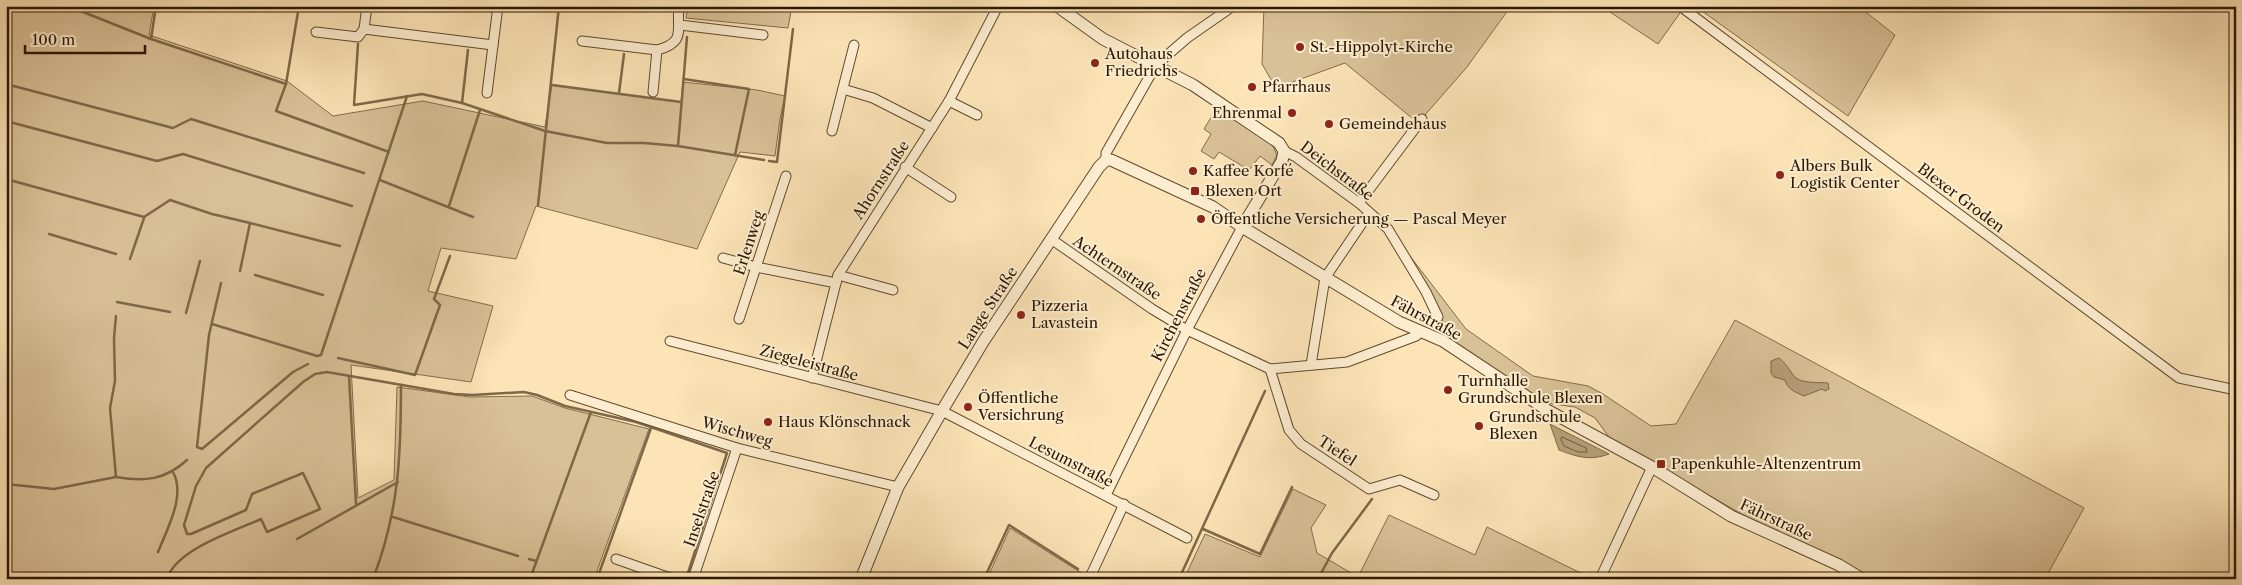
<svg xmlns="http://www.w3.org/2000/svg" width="2242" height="585" viewBox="0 0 2242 585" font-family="'Libre Caslon Text',serif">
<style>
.green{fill:#d9c197;stroke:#826c4c}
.water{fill:#b59e78;stroke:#7e6848}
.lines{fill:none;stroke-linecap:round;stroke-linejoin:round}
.shore{stroke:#705a3c;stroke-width:1}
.stream{stroke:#7e6848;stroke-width:2.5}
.minor-casing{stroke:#604a2e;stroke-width:11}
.tertiary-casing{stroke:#604a2e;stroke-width:13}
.minor{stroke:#fdedd0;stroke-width:9}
.tertiary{stroke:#fdedd0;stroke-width:11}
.poi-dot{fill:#8f2418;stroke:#fdedd0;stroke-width:2}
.labels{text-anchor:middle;stroke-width:4;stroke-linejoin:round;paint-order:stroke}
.poi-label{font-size:15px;fill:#2c1701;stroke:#fdedd0;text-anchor:start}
.street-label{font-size:15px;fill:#2c1701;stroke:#fdedd0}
</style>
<rect width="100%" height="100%" fill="#fce4b6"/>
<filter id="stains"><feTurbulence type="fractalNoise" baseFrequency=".004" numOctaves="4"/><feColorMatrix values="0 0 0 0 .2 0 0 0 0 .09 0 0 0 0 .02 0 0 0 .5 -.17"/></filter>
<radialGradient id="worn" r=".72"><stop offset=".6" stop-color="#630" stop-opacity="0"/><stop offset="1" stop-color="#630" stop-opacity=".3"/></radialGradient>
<g class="green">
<path d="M6 6H154L149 35 287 81 333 116 423 101 545 127 552 85 681 102 683 82 757 90 785 96 780 119 775 156 740 152 697 249 536 206 516 259 441 248 428 291 493 306 471 382 351 365 358 498 394 480 397 387 470 397 532 396 565 408 649 429 594 579H6Z"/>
<path d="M688 6H792L788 28 686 18Z"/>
<path d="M1264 6H1511L1467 67 1418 123 1345 63 1276 88 1262 64Z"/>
<path d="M1601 6H1685L1658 44Z"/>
<path d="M1695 6H1858L1895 35 1848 116Z"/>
<path d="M1218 106 1273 146 1277 155 1272 165 1260 156 1249 170 1219 152 1214 159 1201 151 1211 134 1204 129Z"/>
<path d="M1400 243 1466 329 1533 376 1588 386 1603 394 1651 426 1676 424 1735 320 2084 508 2045 579H1867L1755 522 1609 437 1595 418 1575 407 1546 403 1447 338 1442 318Z"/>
<path d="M1293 489 1326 505 1311 528 1317 553 1358 577 1389 515 1475 555 1487 527 1593 579H1184L1205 534 1260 557Z"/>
<path d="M1010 528 1091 579H987Z"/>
</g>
<g class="water">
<path d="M1779 358C1786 364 1789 369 1794 376 1800 384 1819 382 1828 383L1829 389 1825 391 1822 389 1804 396C1795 392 1787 389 1785 380L1774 377 1771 373V361Z"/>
<path d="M1550 424 1609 454C1591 461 1577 457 1559 450Z"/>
</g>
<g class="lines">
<path class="shore" d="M1562 437 1586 448 1587 452H1578L1564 446 1561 440Z"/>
<g class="stream">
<path d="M68 6 151 39 286 84"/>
<path d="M299 6 286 84 276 111 389 152"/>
<path d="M151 39 156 6"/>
<path d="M358 44 354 105 422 94 462 103 545 131 607 143H644L678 146 764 160"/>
<path d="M684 79 749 89 735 155"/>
<path d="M6 84 173 128 191 119 364 173"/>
<path d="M552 85 681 102"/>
<path d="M619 93 624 54"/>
<path d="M462 103 468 50"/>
<path d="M6 121 157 161 183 154 352 206"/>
<path d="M678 146 687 37"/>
<path d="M769 161 777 162 793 29"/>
<path d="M6 179 144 217 170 200 212 214 250 223 240 271"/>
<path d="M380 180 473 217"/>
<path d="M538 205 559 6"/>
<path d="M449 206 480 110"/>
<path d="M250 223 340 246"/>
<path d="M49 234 116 254"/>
<path d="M130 259 144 218"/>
<path d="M255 275 323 295"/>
<path d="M221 283 209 335 197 447 202 449 293 372 308 364"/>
<path d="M117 302 170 312"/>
<path d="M186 313 200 261"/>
<path d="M116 316 114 338 115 381 110 408 116 477C145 482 165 480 187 460"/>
<path d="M212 324 317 356"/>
<path d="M317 356 321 355 407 96"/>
<path d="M338 358 415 375 440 305 434 299 450 256"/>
<path d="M349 376 356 504"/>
<path d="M6 484 54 489 116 477"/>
<path d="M393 517 518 556"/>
<path d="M1203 529 1260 554 1292 487"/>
<path d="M297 539 398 482"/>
<path d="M158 552C167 529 186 496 173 472"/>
<path d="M529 559 536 561"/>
<path d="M149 579 151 575"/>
<path d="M167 579C176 549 235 531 261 519L267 532 320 509 303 473 252 494 246 510 191 534H187L184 525 196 486 206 468 303 382 315 374 327 372 454 394 472 395 524 392 537 395 565 406 636 422 727 453 688 573"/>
<path d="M373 579C399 511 401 456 401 385"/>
<path d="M530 579 591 412"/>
<path d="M597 579 651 428"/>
<path d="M984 579 1009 525 1078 569"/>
<path d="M1179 579 1265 391"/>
<path d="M1318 579 1332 553 1372 499"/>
</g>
<g class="minor-casing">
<g id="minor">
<path d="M1680 6 2179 378 2236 390"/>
<path d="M680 25 763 35"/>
<path d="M364 29 367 6"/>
<path d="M316 32 358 37 364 29 493 45"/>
<path d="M582 41 657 50"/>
<path d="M843 89 873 98 932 128"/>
<path d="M653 92 657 50C687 42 676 30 679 6"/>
<path d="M487 93 498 6"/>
<path d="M949 101 977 115"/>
<path d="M832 131 854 45"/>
<path d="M1284 151 1296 157 1359 203 1388 229 1426 292 1438 317"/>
<path d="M1106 160V153L1156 65 1187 38 1233 6"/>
<path d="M905 167 951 197"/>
<path d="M1359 203 1422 119"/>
<path d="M1051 239 1152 309 1187 330 1270 369 1347 362 1416 336 1420 332"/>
<path d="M723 258 756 267 836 283"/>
<path d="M838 275 893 290"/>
<path d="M739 319 786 176"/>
<path d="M670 341 942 411 1187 538"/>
<path d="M1311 365 1325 278 1369 213"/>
<path d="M1270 369 1289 430 1301 444 1369 489 1400 480 1434 495"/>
<path d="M812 378 838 275 949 101 998 6"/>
<path d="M570 395 737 448 898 487"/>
<path d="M1106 495 1187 330 1242 227"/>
<path d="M616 559 673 579"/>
<path d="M1092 573 1124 504"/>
<path d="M693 579 737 448"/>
<path d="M1600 579 1652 467"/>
</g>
</g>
<g class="tertiary-casing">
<g id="tertiary">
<path d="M1057 6 1103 39 1193 85 1279 143 1284 151 1282 161 1242 227"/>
<path d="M861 579 898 487 946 404 983 342 1099 167 1106 160H1111L1213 207 1242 227 1399 322 1443 341 1547 410 1652 467 1731 516 1839 565 1862 579"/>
</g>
</g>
<use href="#minor" class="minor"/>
<use href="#tertiary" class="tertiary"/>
</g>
<g class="poi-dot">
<circle cx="1300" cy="47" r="5"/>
<circle cx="1095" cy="63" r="5"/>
<circle cx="1252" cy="87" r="5"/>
<circle cx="1292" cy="113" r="5"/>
<circle cx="1329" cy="124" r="5"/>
<circle cx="1193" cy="171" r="5"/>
<circle cx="1780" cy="175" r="5"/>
<rect x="1190" y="186" width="10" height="10" rx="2.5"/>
<circle cx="1201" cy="219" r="5"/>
<circle cx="1021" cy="315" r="5"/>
<circle cx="1448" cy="390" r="5"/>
<circle cx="968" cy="407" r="5"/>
<circle cx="768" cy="422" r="5"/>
<circle cx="1479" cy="426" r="5"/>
<rect x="1656" y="459" width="10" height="10" rx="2.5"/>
</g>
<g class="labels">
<g class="poi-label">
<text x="1310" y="52">St.-Hippolyt-Kirche</text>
<text x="1105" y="59">Autohaus<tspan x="1105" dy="17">Friedrichs</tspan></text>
<text x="1262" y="92">Pfarrhaus</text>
<text x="1282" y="118" text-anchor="end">Ehrenmal</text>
<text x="1339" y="129">Gemeindehaus</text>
<text x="1790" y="171">Albers Bulk<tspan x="1790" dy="17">Logistik Center</tspan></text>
<text x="1203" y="176">Kaffee Korfé</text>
<text x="1205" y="196">Blexen Ort</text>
<text x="1211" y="224">Öffentliche Versicherung — Pascal Meyer</text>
<text x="1031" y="311">Pizzeria<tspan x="1031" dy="17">Lavastein</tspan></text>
<text x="1458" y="386">Turnhalle<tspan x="1458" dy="17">Grundschule Blexen</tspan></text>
<text x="978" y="403">Öffentliche<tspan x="978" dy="17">Versichrung</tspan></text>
<text x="1489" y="422">Grundschule<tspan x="1489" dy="17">Blexen</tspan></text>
<text x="778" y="427">Haus Klönschnack</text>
<text x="1671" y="469">Papenkuhle-Altenzentrum</text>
</g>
<g class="street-label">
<text transform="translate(1337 171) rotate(37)" y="5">Deichstraße</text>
<text transform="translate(881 180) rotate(-57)" y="5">Ahornstraße</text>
<text transform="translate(1961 198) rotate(37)" y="5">Blexer Groden</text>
<text transform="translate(749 243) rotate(-72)" y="5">Erlenweg</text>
<text transform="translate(1117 268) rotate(34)" y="5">Achternstraße</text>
<text transform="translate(988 308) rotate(-57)" y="5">Lange Straße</text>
<text transform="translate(1179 315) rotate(-63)" y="5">Kirchenstraße</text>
<text transform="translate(1426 318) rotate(28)" y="5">Fährstraße</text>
<text transform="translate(809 363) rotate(15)" y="5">Ziegeleistraße</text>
<text transform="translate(737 432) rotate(16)" y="5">Wischweg</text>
<text transform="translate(1337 451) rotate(33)" y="5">Tiefel</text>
<text transform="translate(1071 462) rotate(27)" y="5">Lesumstraße</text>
<text transform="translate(702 509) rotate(-71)" y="5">Inselstraße</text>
<text transform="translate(1776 520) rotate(25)" y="5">Fährstraße</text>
</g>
</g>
<rect width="2242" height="585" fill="none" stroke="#fce4b6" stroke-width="25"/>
<rect x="8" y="8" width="2227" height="570" fill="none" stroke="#2c1701" stroke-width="2.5"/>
<rect x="12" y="12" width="2217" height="560" fill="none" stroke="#2c1701"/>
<path d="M25 45v8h120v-8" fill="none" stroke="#2c1701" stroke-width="2.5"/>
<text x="32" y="45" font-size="15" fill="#2c1701" stroke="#fdedd0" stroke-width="4" paint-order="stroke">100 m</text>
<rect width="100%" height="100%" filter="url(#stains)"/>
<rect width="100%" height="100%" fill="url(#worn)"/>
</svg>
